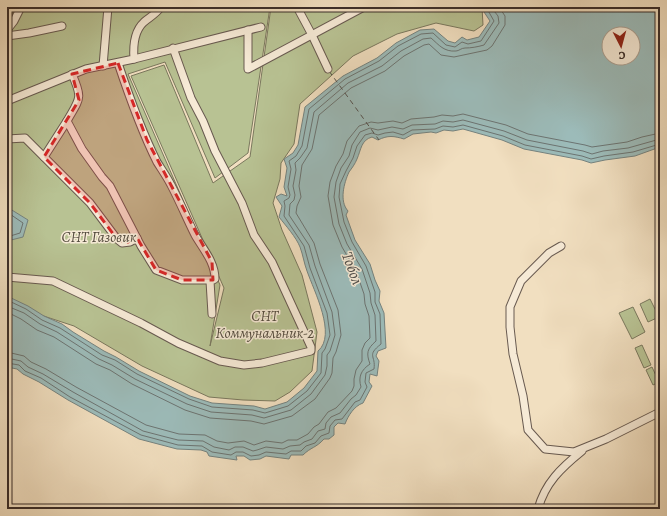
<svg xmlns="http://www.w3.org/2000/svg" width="667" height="516" viewBox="0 0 667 516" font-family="Alegreya,serif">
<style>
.green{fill:#b8c293;stroke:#7a785e}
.water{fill:#9cbbb9;stroke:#758380;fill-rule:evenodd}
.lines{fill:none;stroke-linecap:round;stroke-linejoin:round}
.shore{stroke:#6c7472;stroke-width:1}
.ferry{stroke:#53514e;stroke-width:1;stroke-dasharray:5 4;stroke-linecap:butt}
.minor-casing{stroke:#685a50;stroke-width:9}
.minor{stroke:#f6ead6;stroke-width:7}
.marked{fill:#d62828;fill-opacity:0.2;stroke:#d62828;stroke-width:3;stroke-dasharray:8 5;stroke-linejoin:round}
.labels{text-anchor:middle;stroke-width:3;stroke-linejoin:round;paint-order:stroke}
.park-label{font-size:15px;font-style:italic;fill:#544c3f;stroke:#f6ead6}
.water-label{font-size:16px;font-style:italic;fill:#53514e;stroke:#f6ead6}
</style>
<rect width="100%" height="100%" fill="#f1dfc0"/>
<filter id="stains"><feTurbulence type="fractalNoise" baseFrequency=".005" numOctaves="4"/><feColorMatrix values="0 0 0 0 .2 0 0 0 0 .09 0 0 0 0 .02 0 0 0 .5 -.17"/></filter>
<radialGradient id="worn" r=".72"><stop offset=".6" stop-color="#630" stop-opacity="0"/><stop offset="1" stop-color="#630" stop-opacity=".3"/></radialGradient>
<g class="green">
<path d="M14 7H124V10L150 7H270L248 153 215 178 165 62 128 74 220 285 210 346 224 288 131 76 164 65 213 183 250 157 271 7H482L483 25 474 31 436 23 397 34 353 56 300 104 294 144 281 163 280 179 273 203 282 230 302 275 317 332 312 371 290 392 275 401 243 400 209 397 142 366 74 326 7 304V38Z"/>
<path d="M650 299 659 317 648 322 640 304Z"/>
<path d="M633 307 645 332 632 339 619 313Z"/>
<path d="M642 345 651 365 644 368 635 348Z"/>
<path d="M652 367 659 382 653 385 646 370Z"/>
</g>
<g class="water">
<path d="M482 7H660V147L635 156 605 160 591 163 582 160 524 149 502 140 463 129 453 131 444 130 436 133 431 132 413 134 404 139C394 136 388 135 378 140L372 137C361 140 361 150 357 159 355 164 352 168 349 172 344 183 339 201 348 211L346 215 355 240 370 264 375 280 380 291 379 301 384 313 386 348 378 351 376 356 379 361 377 376 370 374 369 382 372 386 363 403C354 406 348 416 345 424L338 423 334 427V435L329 439H324C316 448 311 447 303 455H291L289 459 266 456 260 459 250 460 244 456H236L237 460 209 456 207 452 201 450 177 449 139 439 68 400 39 382 23 374 17 369 7 367V296L28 306 44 316 62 324 73 332 104 351 116 357 139 371 190 396 212 403 254 406 265 409 287 402 304 388 317 371 318 351C337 335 314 291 307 271 304 263 303 255 300 247 296 237 286 226 279 217L282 206 276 197 281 194 287 196 284 187 287 168 284 159 293 153 298 145 305 107 343 76 377 58 396 43 420 30 434 29 448 41 455 43 462 37 467 40 479 37 490 21 482 9ZM609 34H633V58H609Z"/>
<path d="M7 207 28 220 23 237 7 241Z"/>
</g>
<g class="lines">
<g class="shore">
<path d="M7 212 23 223 20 233 7 237"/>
<path d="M7 300 26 309 42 320 60 328 102 355 115 360 137 374 189 399 212 407 253 410 265 413 288 406 307 391 321 373 322 353 325 349 330 335 327 313 310 268 304 246 284 216 285 206 284 201 289 198 290 195 288 187 291 169 289 161 296 156 302 146 309 109 345 79 379 61 398 46 421 34 433 33 446 45 455 47 462 42 468 44 481 41 494 21 486 7"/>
<path d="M7 306 24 313 40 324 57 332 99 359 112 365 135 379 187 404 211 412 252 415 264 418 291 410 311 394 325 375 327 366V355L330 351 335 335 332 312 315 266 309 245 289 215 290 204 294 200 295 195 293 186 296 170 295 163 300 158 307 148 314 112 348 83 382 66 401 51 423 39 431 38C439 45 444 52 456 51 459 51 461 48 465 48 471 48 477 47 484 45L499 23 498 16 491 7"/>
<path d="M7 312 21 319 37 330 54 337 96 364 110 370 132 384 185 410 210 418 251 421 264 424 292 416 315 399 330 378 332 373 333 358 336 352 341 335 338 310 320 264 314 243 296 213 297 206 301 197 299 186 302 165 312 149 319 115 351 88 385 71 404 56 424 45 429 44 441 55 454 57 487 50 492 46 505 25V16L499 7"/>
<path d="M7 352 24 356 31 362 46 369 76 387 146 425 179 434 205 435 217 441 228 443 244 441 254 445 266 441 282 443 288 440H297L308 434 314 427 319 424 328 412 336 408 352 391 354 386V379L356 370 362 361V350L365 343 370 338 369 316 365 304 364 294 356 271 342 247 333 225 328 196 330 182 336 166 343 154 347 141 359 126 371 122 378 123 393 121 402 123 411 119 434 117 442 115 453 116 463 114 506 125 528 134 585 145 592 147 627 142 642 137 660 133"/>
<path d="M7 358 21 361 28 367 43 374 73 392 143 431 166 437 178 440 203 441 214 447 229 450 235 447H243L253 451 257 450 266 447 283 449 290 446 300 445 304 442 312 439 318 431 325 429 326 423 331 417 340 413 351 399 356 395 361 387C358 377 361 370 370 364 366 353 367 349 376 341L375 315 371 303 370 293 362 269 347 244 339 224 334 197 336 182 341 168 349 156 352 145 360 132 370 128 378 130 392 127 403 129 412 125 435 124 443 121 453 122 463 120 504 131 527 140 583 151 592 154 603 151 628 148 660 139"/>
<path d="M7 363 19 365 25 371 41 378 70 397 141 435 178 445 202 446 212 452 231 455 236 452H243L251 456 259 455 266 452 286 454 291 451H301L306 446 315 443 321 436 329 433 330 426 335 420 342 419 355 402 360 400 367 387 365 382 366 373 374 369C376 355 366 356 381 344L380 314 375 302V292L366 266 352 242 344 222 339 197 340 184 346 171 353 158 357 146 365 135 372 133 378 135 385 133 393 132 403 135 412 130 435 129 443 126 453 127 463 125 503 136 525 145 582 156 591 159 604 156 633 152 660 144"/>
</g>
<path class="ferry" d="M329 71 379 140"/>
<g class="minor-casing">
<g id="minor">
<path d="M297 7 312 35 328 69"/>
<path d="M7 30 14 21 21 7"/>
<path d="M248 30V69L364 7"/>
<path d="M7 36 29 33 62 26"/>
<path d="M134 59 261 27"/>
<path d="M103 66 108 7"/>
<path d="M72 74C83 99 80 98 67 121L82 149 102 177 110 186 141 246 156 270 182 280H213L215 279C215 262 203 249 195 235 187 219 180 202 171 185 167 177 162 170 157 162 141 130 129 96 118 63"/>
<path d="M7 101 86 69 134 59C133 46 134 31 144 22 150 17 156 14 161 7"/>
<path d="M7 139 25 138 90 203 117 239 122 243 130 242 137 238"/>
<path d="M44 157 67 121"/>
<path d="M561 246 549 253 521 281 510 307V327L513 354 523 396 528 430 545 449 574 452 606 439 660 412"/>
<path d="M7 277 53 281 141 323 178 343 220 361 244 365 262 363 311 351V347L272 262 254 235 242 203 215 151 203 121 191 98 173 48"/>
<path d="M210 281 212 314"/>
<path d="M538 509C545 483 561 468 582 451"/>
</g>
</g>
<use href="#minor" class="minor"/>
</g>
<path class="marked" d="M118 63 147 140 212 262 213 280H182L156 270 137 238 126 243 117 239 90 203 44 157 79 100 72 74Z"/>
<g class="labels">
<g class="park-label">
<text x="99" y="242">СНТ Газовик</text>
<text x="265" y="321">СНТ<tspan x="265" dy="17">Коммунальник-2</tspan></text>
</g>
<g class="water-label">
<text transform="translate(353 268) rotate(70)" y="6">Тобол</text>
</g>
</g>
<rect width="667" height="516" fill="none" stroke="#f1dfc0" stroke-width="24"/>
<rect x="8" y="8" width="651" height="500" fill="none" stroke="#3b2e2a" stroke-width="2"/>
<rect x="12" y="12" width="643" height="492" fill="none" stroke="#3b2e2a"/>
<g transform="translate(621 46) rotate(174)"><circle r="19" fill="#f6ead6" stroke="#ab9f91"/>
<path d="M0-3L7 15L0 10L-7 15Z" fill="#8f2418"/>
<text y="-6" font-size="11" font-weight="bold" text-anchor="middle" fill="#3b2e2a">С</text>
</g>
<rect width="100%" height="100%" filter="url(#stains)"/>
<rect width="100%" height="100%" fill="url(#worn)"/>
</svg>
